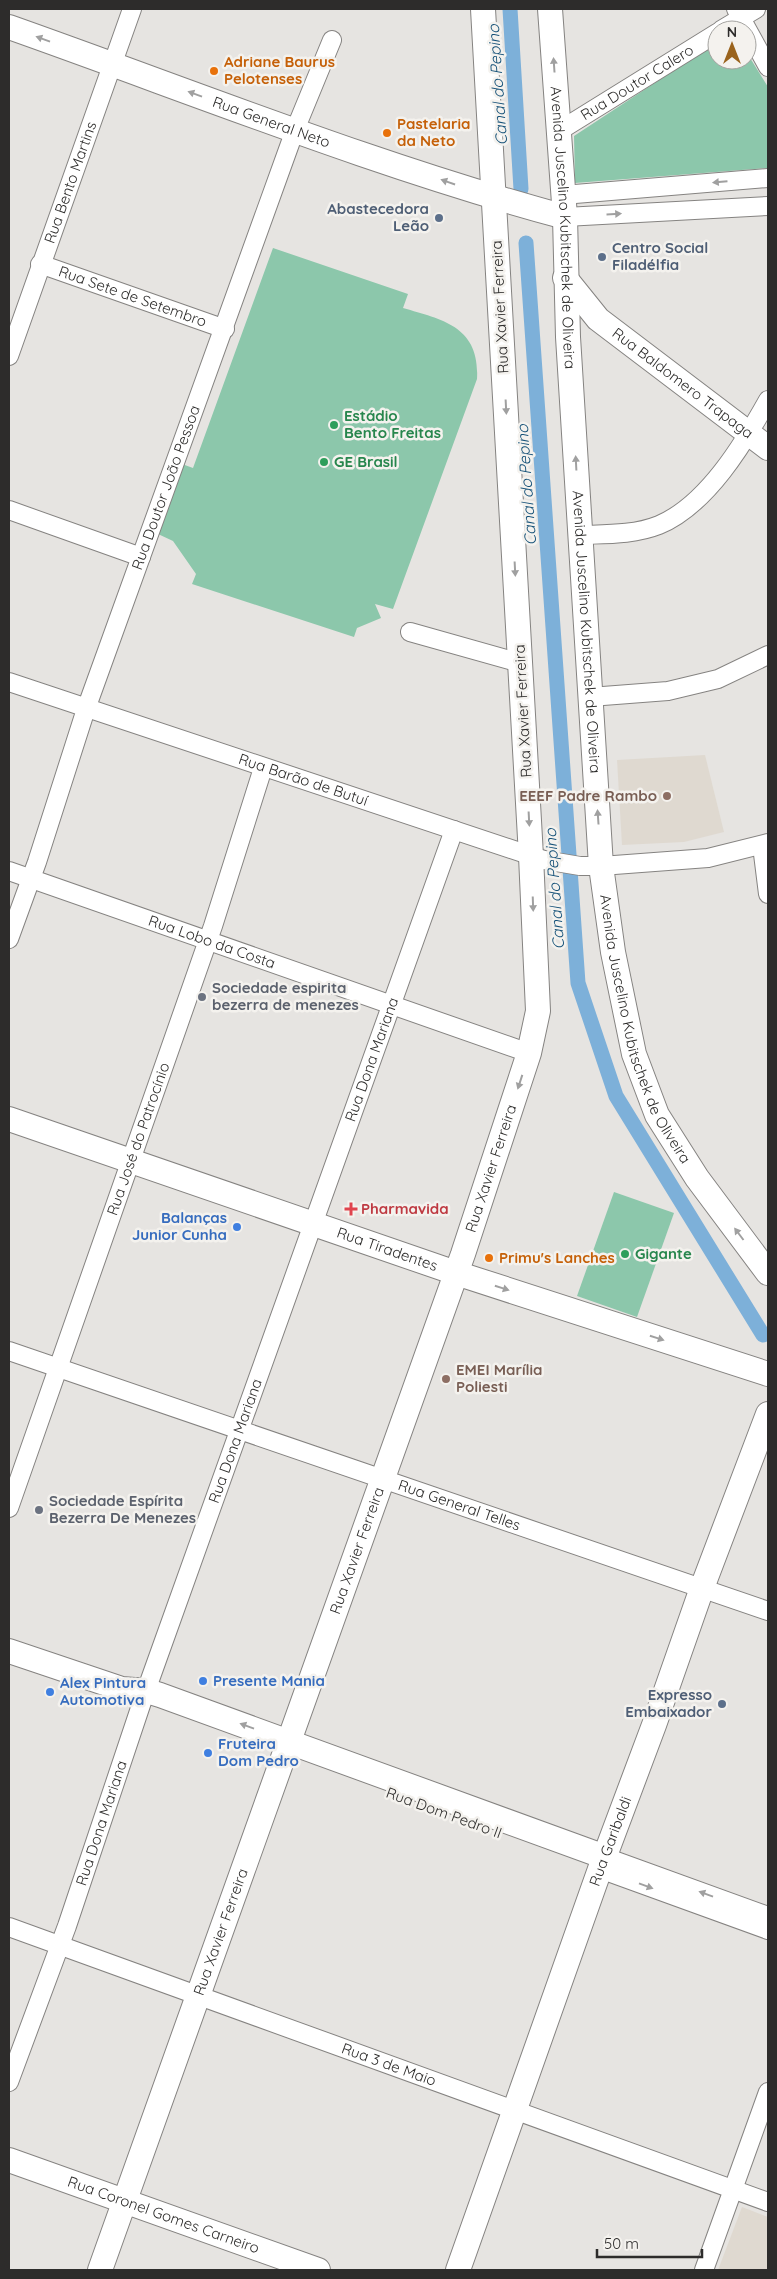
<svg xmlns="http://www.w3.org/2000/svg" width="777" height="2279" viewBox="0 0 777 2279" font-family="Quicksand,sans-serif">
<style>
.built{fill:#dfd9d0}
.green{fill:#8cc7ab}
.lines{fill:none;stroke-linecap:round;stroke-linejoin:round}
.canal{stroke:#7db0d9;stroke-width:15}
.street-casing{stroke:#858381;stroke-width:20}
.secondary-casing{stroke:#858381;stroke-width:26}
.street{stroke:#fff;stroke-width:18}
.secondary{stroke:#fff;stroke-width:24}
.oneway{fill:#a0a0a0}
.food-dot{fill:#e8710a;stroke:#f4f2ee;stroke-width:2}
.service-dot{fill:#5c6f8a;stroke:#f4f2ee;stroke-width:2}
.leisure-dot{fill:#2e9e5b;stroke:#f4f2ee;stroke-width:2}
.education-dot{fill:#8d6e63;stroke:#f4f2ee;stroke-width:2}
.worship-dot{fill:#6b7280;stroke:#f4f2ee;stroke-width:2}
.health-dot{fill:#e0444e;stroke:#f4f2ee;stroke-width:2}
.shop-dot{fill:#3f7fe0;stroke:#f4f2ee;stroke-width:2}
.labels{text-anchor:middle;stroke-width:5;stroke-linejoin:round;paint-order:stroke}
.food-label{font-size:15px;font-weight:bold;fill:#c56008;stroke:#f4f2ee;text-anchor:start}
.street-label{font-size:15px;fill:#2d2c2b;stroke:#f4f2ee}
.service-label{font-size:15px;font-weight:bold;fill:#4e5e75;stroke:#f4f2ee;text-anchor:end}
.leisure-label{font-size:15px;font-weight:bold;fill:#27864d;stroke:#f4f2ee;text-anchor:start}
.education-label{font-size:15px;font-weight:bold;fill:#785e54;stroke:#f4f2ee;text-anchor:end}
.worship-label{font-size:15px;font-weight:bold;fill:#5b616d;stroke:#f4f2ee;text-anchor:start}
.health-label{font-size:15px;font-weight:bold;fill:#be3a42;stroke:#f4f2ee;text-anchor:start}
.shop-label{font-size:15px;font-weight:bold;fill:#366cbe;stroke:#f4f2ee;text-anchor:start}
.water-label{font-size:16px;font-style:italic;fill:#155178;stroke:#f4f2ee}
</style>
<rect width="100%" height="100%" fill="#e6e4e1"/>
<g class="built">
<path d="M705 755 724 832 684 842 622 845 617 760Z"/>
<path d="M742 2207 768 2217V2270H718Z"/>
</g>
<g class="green">
<path d="M717 42V60H747V53L768 87V168L575 183 574 136Z"/>
<path d="M273 248 408 294 403 308C444 320 480 327 477 379L393 609 375 604 381 618 357 628 354 637 192 584 196 574 173 541 158 534 182 464 193 468Z"/>
<path d="M614 1192 674 1213 637 1317 577 1296Z"/>
</g>
<g class="lines">
<g class="canal">
<path d="M510 9 521 189"/>
<path d="M526 243 578 983 616 1096 763 1335"/>
</g>
<g class="street-casing">
<g id="street">
<path d="M736 9 768 67"/>
<path d="M721 30 756 9"/>
<path id="s1" d="M559 131 717 33"/>
<path d="M563 195 768 178"/>
<path d="M565 217 768 206"/>
<path id="s2" d="M40 264 225 329"/>
<path id="s3" d="M9 356 132 9"/>
<path d="M9 510 141 557"/>
<path d="M580 535C606 534 634 535 659 525 707 505 744 443 768 400"/>
<path d="M410 632 520 663"/>
<path id="s4" d="M9 682 544 860 580 866H601L708 858 768 843"/>
<path d="M590 697 668 691 718 679 768 655"/>
<path d="M762 846 768 894"/>
<path id="s5" d="M9 871 529 1053"/>
<path id="s6" d="M9 939 37 862 86 709 295 130 332 40"/>
<path id="s7" d="M9 1351 768 1611"/>
<path id="s8" d="M9 1508 213 926 263 768"/>
<path d="M605 1857 768 1916"/>
<path d="M600 1869 768 1930"/>
<path id="s9" d="M9 1927 768 2202"/>
<path id="s10" d="M9 2082 67 1926 142 1702 454 830"/>
<path d="M704 2270 768 2092"/>
</g>
</g>
<g class="secondary-casing">
<g id="secondary">
<path id="s11" d="M550 9 565 217 568 337 601 866 613 952 634 1054 657 1115 697 1178 768 1273"/>
<path id="s12" d="M9 27C193 92 376 166 565 217"/>
<path id="s13" d="M565 278 598 319 768 448"/>
<path id="s14" d="M9 1119 456 1273 768 1374"/>
<path d="M9 1651 122 1689 147 1691 160 1695 605 1857"/>
<path id="s15" d="M9 2160 318 2270"/>
<path id="s16" d="M100 2270 463 1254 529 1053 538 1011 531 856 483 9"/>
<path id="s17" d="M458 2270 600 1869 654 1725 702 1588 768 1414"/>
</g>
</g>
<use href="#street" class="street"/>
<use href="#secondary" class="secondary"/>
</g>
<defs><path id="oneway-solid" d="M-6-.8H1V-3.2L6.5 0L1 3.2V.8H-6Z" transform="scale(1.25)"/></defs>
<g class="oneway">
<use href="#oneway-solid" transform="translate(43 39) rotate(-160)"/>
<use href="#oneway-solid" transform="translate(554 65) rotate(-94)"/>
<use href="#oneway-solid" transform="translate(195 94) rotate(-160)"/>
<use href="#oneway-solid" transform="translate(448 182) rotate(-161)"/>
<use href="#oneway-solid" transform="translate(720 182) rotate(175)"/>
<use href="#oneway-solid" transform="translate(614 214) rotate(-3)"/>
<use href="#oneway-solid" transform="translate(506 407) rotate(87)"/>
<use href="#oneway-solid" transform="translate(576 463) rotate(-93)"/>
<use href="#oneway-solid" transform="translate(515 569) rotate(87)"/>
<use href="#oneway-solid" transform="translate(598 817) rotate(-94)"/>
<use href="#oneway-solid" transform="translate(529 819) rotate(87)"/>
<use href="#oneway-solid" transform="translate(533 904) rotate(88)"/>
<use href="#oneway-solid" transform="translate(520 1082) rotate(108)"/>
<use href="#oneway-solid" transform="translate(739 1234) rotate(-127)"/>
<use href="#oneway-solid" transform="translate(502 1288) rotate(18)"/>
<use href="#oneway-solid" transform="translate(657 1338) rotate(18)"/>
<use href="#oneway-solid" transform="translate(247 1726) rotate(-160)"/>
<use href="#oneway-solid" transform="translate(646 1886) rotate(20)"/>
<use href="#oneway-solid" transform="translate(706 1894) rotate(-160)"/>
</g>
<g class="food-dot">
<circle cx="214" cy="71" r="5"/>
<circle cx="387" cy="133" r="5"/>
<circle cx="489" cy="1258" r="5"/>
</g>
<g class="service-dot">
<circle cx="439" cy="218" r="5"/>
<circle cx="602" cy="257" r="5"/>
<circle cx="722" cy="1704" r="5"/>
</g>
<g class="leisure-dot">
<circle cx="334" cy="425" r="5"/>
<circle cx="324" cy="462" r="5"/>
<circle cx="625" cy="1254" r="5"/>
</g>
<g class="education-dot">
<circle cx="667" cy="796" r="5"/>
<circle cx="446" cy="1379" r="5"/>
</g>
<g class="worship-dot">
<circle cx="202" cy="997" r="5"/>
<circle cx="39" cy="1510" r="5"/>
</g>
<path class="health-dot" d="M348.5 1201.5h5v5h5v5h-5v5h-5v-5h-5v-5h5z"/>
<g class="shop-dot">
<circle cx="237" cy="1227" r="5"/>
<circle cx="203" cy="1681" r="5"/>
<circle cx="50" cy="1692" r="5"/>
<circle cx="208" cy="1753" r="5"/>
</g>
<g class="labels">
<g class="food-label">
<text x="224" y="67">Adriane Baurus<tspan x="224" dy="17">Pelotenses</tspan></text>
<text x="397" y="129">Pastelaria<tspan x="397" dy="17">da Neto</tspan></text>
<text x="499" y="1263">Primu's Lanches</text>
</g>
<g class="street-label">
<text dy="5" stroke="none"><textPath href="#s1" startOffset="92">Rua Doutor Calero</textPath></text>
<text dy="5" stroke="none"><textPath href="#s12" startOffset="279">Rua General Neto</textPath></text>
<text dy="5" stroke="none"><textPath href="#s3" startOffset="184">Rua Bento Martins</textPath></text>
<text dy="5" stroke="none"><textPath href="#s11" startOffset="219">Avenida Juscelino Kubitschek de Oliveira</textPath></text>
<text dy="5" stroke="none"><textPath href="#s2" startOffset="98">Rua Sete de Setembro</textPath></text>
<text transform="translate(500 307) rotate(-93)" y="5">Rua Xavier Ferreira</text>
<text dy="5" stroke="none"><textPath href="#s13" startOffset="159">Rua Baldomero Trapaga</textPath></text>
<text dy="5" stroke="none"><textPath href="#s6" startOffset="478">Rua Doutor João Pessoa</textPath></text>
<text dy="5" stroke="none"><textPath href="#s11" startOffset="624">Avenida Juscelino Kubitschek de Oliveira</textPath></text>
<text transform="translate(523 711) rotate(-93)" y="5">Rua Xavier Ferreira</text>
<text dy="5" stroke="none"><textPath href="#s4" startOffset="310">Rua Barão de Butuí</textPath></text>
<text dy="5" stroke="none"><textPath href="#s5" startOffset="215">Rua Lobo da Costa</textPath></text>
<text dy="5" stroke="none"><textPath href="#s11" startOffset="1029">Avenida Juscelino Kubitschek de Oliveira</textPath></text>
<text dy="5" stroke="none"><textPath href="#s10" startOffset="1085">Rua Dona Mariana</textPath></text>
<text dy="5" stroke="none"><textPath href="#s8" startOffset="391">Rua José do Patrocínio</textPath></text>
<text dy="5" stroke="none"><textPath href="#s16" startOffset="1169">Rua Xavier Ferreira</textPath></text>
<text dy="5" stroke="none"><textPath href="#s14" startOffset="400">Rua Tiradentes</textPath></text>
<text dy="5" stroke="none"><textPath href="#s10" startOffset="680">Rua Dona Mariana</textPath></text>
<text dy="5" stroke="none"><textPath href="#s7" startOffset="476">Rua General Telles</textPath></text>
<text dy="5" stroke="none"><textPath href="#s16" startOffset="764">Rua Xavier Ferreira</textPath></text>
<text transform="translate(444 1813) rotate(20)" y="5">Rua Dom Pedro II</text>
<text dy="5" stroke="none"><textPath href="#s10" startOffset="275">Rua Dona Mariana</textPath></text>
<text dy="5" stroke="none"><textPath href="#s17" startOffset="455">Rua Garibaldi</textPath></text>
<text dy="5" stroke="none"><textPath href="#s16" startOffset="359">Rua Xavier Ferreira</textPath></text>
<text dy="5" stroke="none"><textPath href="#s9" startOffset="404">Rua 3 de Maio</textPath></text>
<text dy="5" stroke="none"><textPath href="#s15" startOffset="164">Rua Coronel Gomes Carneiro</textPath></text>
</g>
<g class="service-label">
<text x="429" y="214">Abastecedora<tspan x="429" dy="17">Leão</tspan></text>
<text x="612" y="253" text-anchor="start">Centro Social<tspan x="612" dy="17">Filadélfia</tspan></text>
<text x="712" y="1700">Expresso<tspan x="712" dy="17">Embaixador</tspan></text>
</g>
<g class="leisure-label">
<text x="344" y="421">Estádio<tspan x="344" dy="17">Bento Freitas</tspan></text>
<text x="334" y="467">GE Brasil</text>
<text x="635" y="1259">Gigante</text>
</g>
<g class="education-label">
<text x="657" y="801">EEEF Padre Rambo</text>
<text x="456" y="1375" text-anchor="start">EMEI Marília<tspan x="456" dy="17">Poliesti</tspan></text>
</g>
<g class="worship-label">
<text x="212" y="993">Sociedade espirita<tspan x="212" dy="17">bezerra de menezes</tspan></text>
<text x="49" y="1506">Sociedade Espírita<tspan x="49" dy="17">Bezerra De Menezes</tspan></text>
</g>
<g class="health-label">
<text x="361" y="1214">Pharmavida</text>
</g>
<g class="shop-label">
<text x="227" y="1223" text-anchor="end">Balanças<tspan x="227" dy="17">Junior Cunha</tspan></text>
<text x="213" y="1686">Presente Mania</text>
<text x="60" y="1688">Alex Pintura<tspan x="60" dy="17">Automotiva</tspan></text>
<text x="218" y="1749">Fruteira<tspan x="218" dy="17">Dom Pedro</tspan></text>
</g>
<g class="water-label">
<text transform="translate(497 85) rotate(-94)" y="6">Canal do Pepino</text>
<text transform="translate(526 485) rotate(-94)" y="6">Canal do Pepino</text>
<text transform="translate(554 889) rotate(-94)" y="6">Canal do Pepino</text>
</g>
</g>
<rect width="777" height="2279" fill="none" stroke="#2d2c2b" stroke-width="20"/>
<g transform="translate(732 45)"><circle r="24" fill="#f4f2ee" stroke="#a4a3a0"/>
<path d="M0-4L9 19L0 12L-9 19Z" fill="#9a631d"/>
<text y="-8" font-size="14" font-weight="bold" text-anchor="middle" fill="#2d2c2b">N</text>
</g>
<path d="M597 2249v8h105v-8" fill="none" stroke="#2d2c2b" stroke-width="2.5"/>
<text x="604" y="2249" font-size="15" fill="#2d2c2b" stroke="#f4f2ee" stroke-width="4" paint-order="stroke">50 m</text>
</svg>
